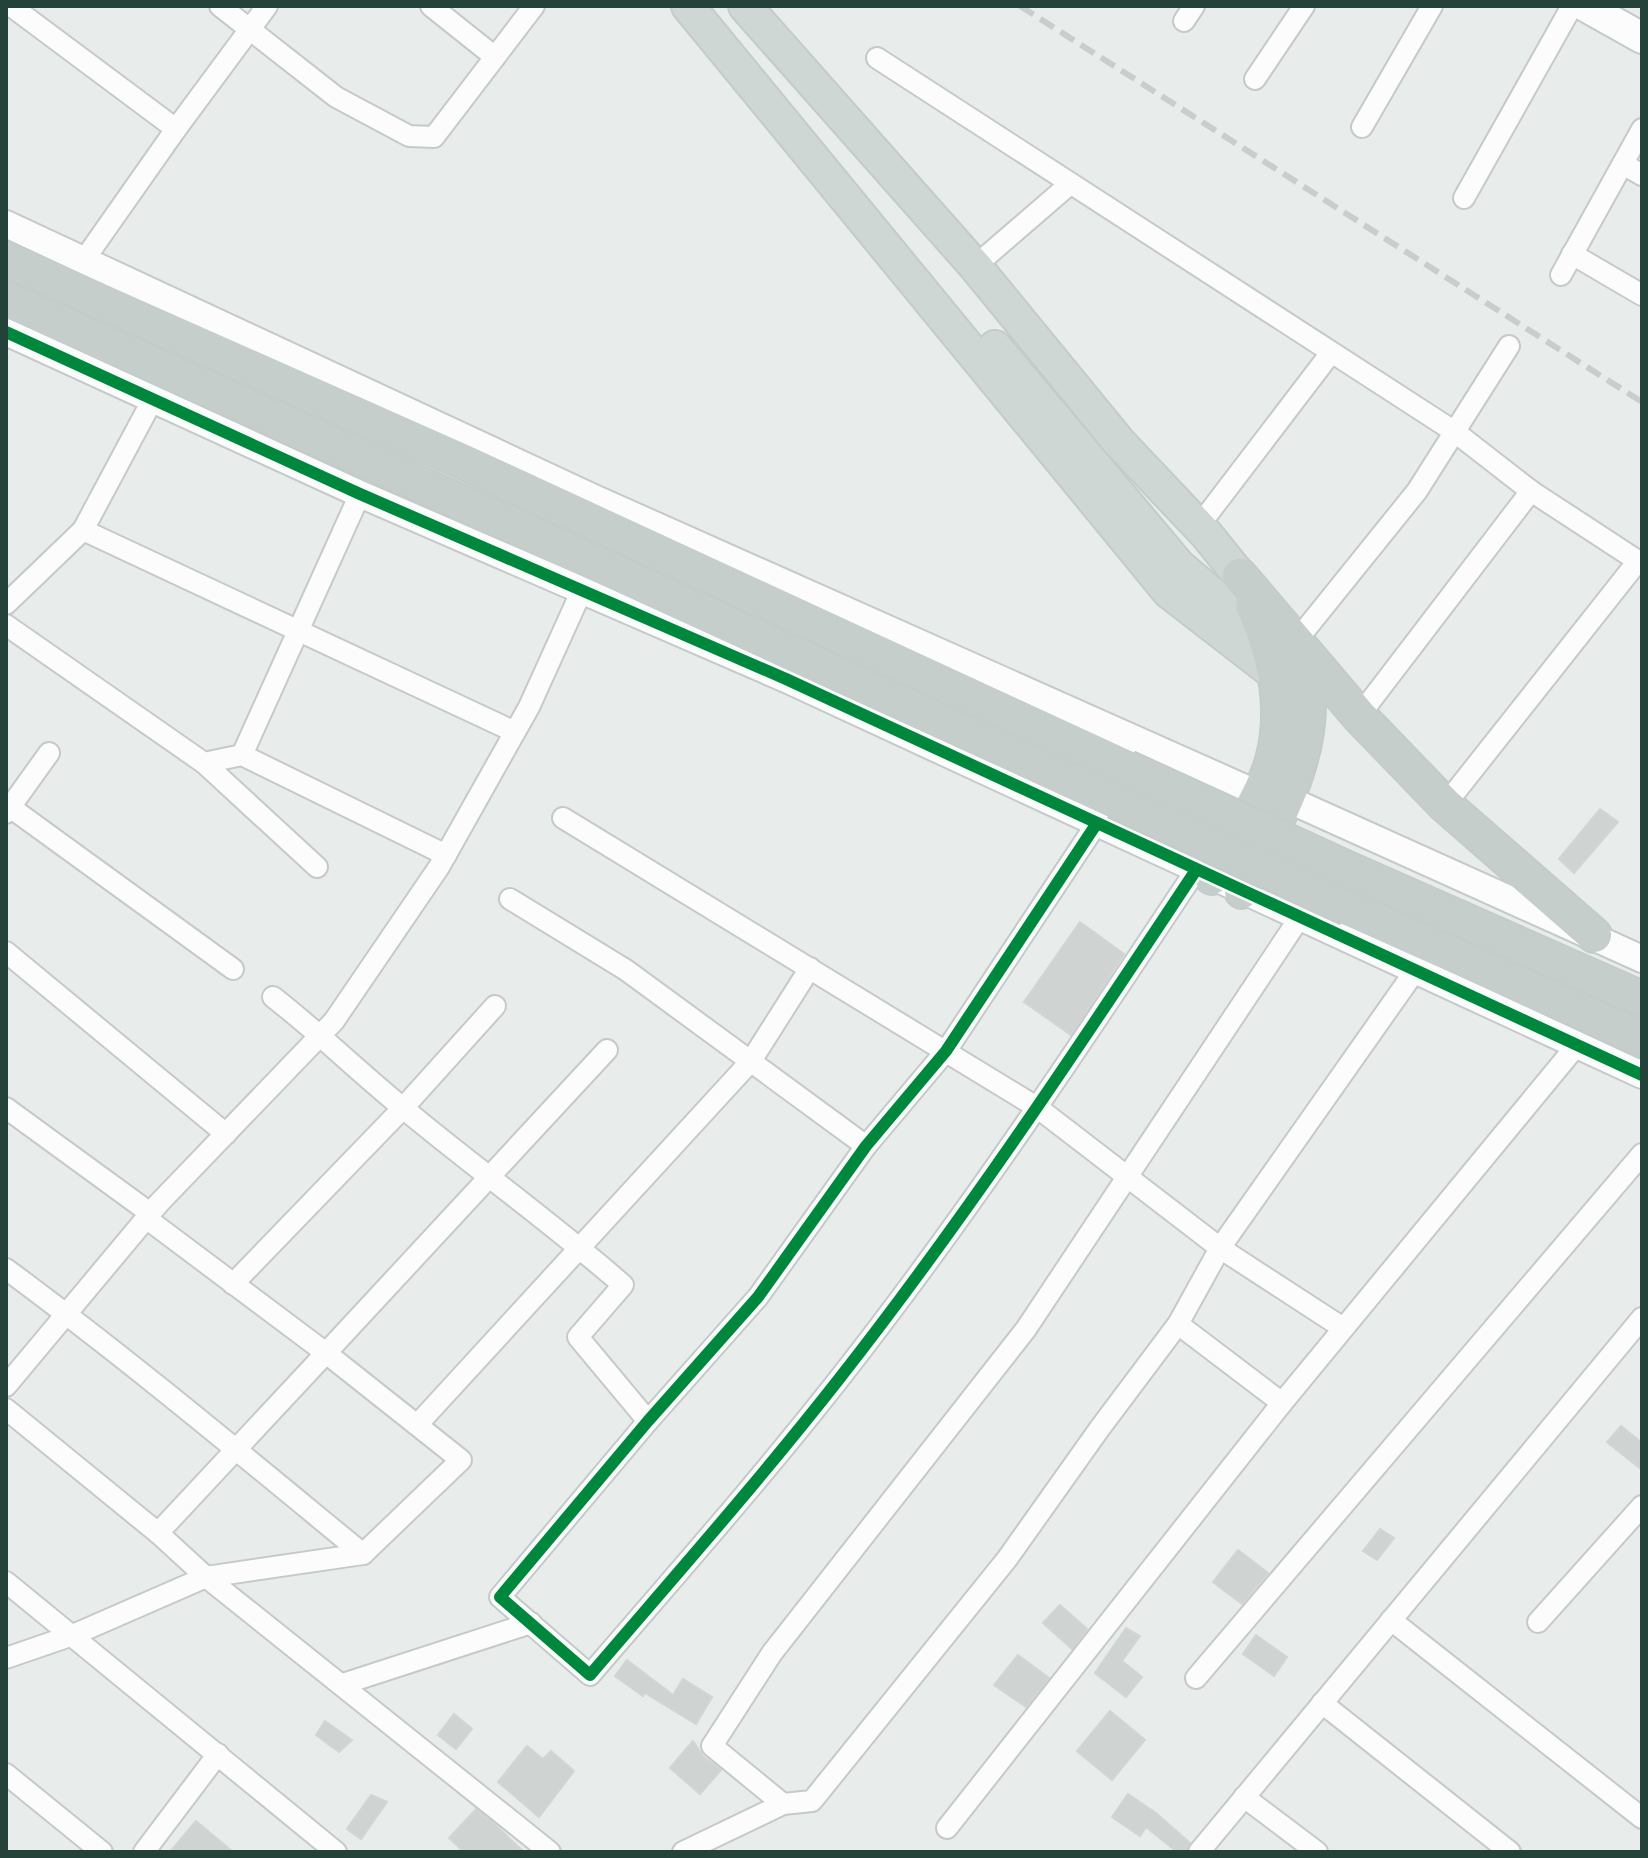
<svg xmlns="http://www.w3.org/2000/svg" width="1648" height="1858" viewBox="0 0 1648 1858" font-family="'Public Sans',sans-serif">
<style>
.building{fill:#cfd4d2;stroke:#d1d6d4;stroke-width:2}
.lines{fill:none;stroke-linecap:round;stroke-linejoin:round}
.minor-casing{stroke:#c5cac8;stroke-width:24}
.tertiary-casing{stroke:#c5cac8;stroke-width:30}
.secondary-casing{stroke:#c3cbc8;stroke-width:34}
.primary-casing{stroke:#c3ccc9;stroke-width:36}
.trunk-casing{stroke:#c3ccc9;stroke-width:38}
.minor{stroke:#fcfcfc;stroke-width:20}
.tertiary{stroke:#fcfcfc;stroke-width:26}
.secondary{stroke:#fcfcfc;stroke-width:30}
.primary{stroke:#cfd7d5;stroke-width:32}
.trunk{stroke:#c6cecc;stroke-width:34}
.rail{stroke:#c9cdcc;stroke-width:6;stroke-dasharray:16 8;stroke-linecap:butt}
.trunk-bridge-casing{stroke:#c3ccc9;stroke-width:38;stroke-linecap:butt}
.trunk-bridge{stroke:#c6cecc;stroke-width:34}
.cycleway-casing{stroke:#f7fbf9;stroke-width:17}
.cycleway{stroke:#00873e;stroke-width:12}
</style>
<rect width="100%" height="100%" fill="#e8edeb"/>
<g class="building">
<path d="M1600 809 1618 822 1574 873 1559 859Z"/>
<path d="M1080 922 1124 954 1071 1035 1024 1002Z"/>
<path d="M1621 1426 1642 1443V1470L1607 1442Z"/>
<path d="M1380 1529 1394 1538 1377 1560 1363 1551Z"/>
<path d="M1238 1550 1268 1573 1242 1604 1213 1582Z"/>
<path d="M1060 1605 1087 1629 1072 1649 1043 1623Z"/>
<path d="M1126 1628 1140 1636 1122 1661 1142 1677 1126 1697 1095 1673Z"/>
<path d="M1256 1635 1287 1657 1274 1676 1243 1654Z"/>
<path d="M1018 1655 1049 1678 1026 1707 994 1685Z"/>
<path d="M627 1660 673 1695 683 1679 712 1697 696 1724 645 1693 643 1696 615 1676Z"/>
<path d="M1110 1711 1145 1740 1112 1780 1077 1751Z"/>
<path d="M454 1714 472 1729 456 1749 438 1735Z"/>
<path d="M325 1721 352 1740 339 1752 316 1735Z"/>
<path d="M693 1741 703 1756 721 1770 700 1794 670 1768Z"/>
<path d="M527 1746 543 1759 551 1751 574 1771 539 1817 498 1782Z"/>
<path d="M1128 1794 1156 1813 1190 1843 1186 1852H1177L1146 1827 1140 1836 1112 1817Z"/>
<path d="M371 1795 387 1802 361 1839 347 1829Z"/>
<path d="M476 1809 492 1822 524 1852H464L449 1838Z"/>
<path d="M196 1821 233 1852H170Z"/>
</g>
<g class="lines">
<g class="minor-casing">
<g id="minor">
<path d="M11 6 176 129"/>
<path d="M220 6 336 97 409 136 434 137 534 6"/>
<path d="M431 6 495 57"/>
<path d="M1184 21 1194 6"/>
<path d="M877 58 1455 432 1531 491 1638 561 1445 805"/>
<path d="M1255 79 1304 6"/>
<path d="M1362 127 1432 6"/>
<path d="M1623 164 1642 175"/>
<path d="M1464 198 1572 6"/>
<path d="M1572 254 1642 295"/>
<path d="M84 260 176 129 267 6"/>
<path d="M975 266 1070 184"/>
<path d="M1561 275 1642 129"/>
<path d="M1198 527 1330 354"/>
<path d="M83 530 515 732"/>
<path d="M6 604 83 530 153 399"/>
<path d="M6 625 204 763 242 755 446 855"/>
<path d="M1297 640 1417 491 1509 346"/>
<path d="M1359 716 1531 491"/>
<path d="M242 755 360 494"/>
<path d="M204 763 317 867"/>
<path d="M10 807 233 969"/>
<path d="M6 813 49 753"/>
<path d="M563 818 1038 1108 1220 1248 1343 1328"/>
<path d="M1097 823 946 1051 866 1146 758 1297 648 1421 500 1597 590 1675C674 1577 759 1481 839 1379 967 1216 1082 1042 1196 870"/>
<path d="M510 899 626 970 866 1146"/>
<path d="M6 952 226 1134"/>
<path d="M273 997C318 1032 359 1072 403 1108 475 1168 552 1223 623 1285L578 1337 648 1421"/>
<path d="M6 1108 150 1213"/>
<path d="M146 1218 326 1353 158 1533"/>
<path d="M6 1269C128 1359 245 1457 363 1554L461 1460 326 1353 607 1050"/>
<path d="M233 1284 403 1108 495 1006"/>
<path d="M1178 1324 1282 1403"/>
<path d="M6 1386 159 1203 334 1021 439 867 529 707 582 590"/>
<path d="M6 1409 158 1533 206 1577 550 1852"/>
<path d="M417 1425 751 1061 810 968"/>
<path d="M6 1582 336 1852"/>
<path d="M1391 1620 1642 1818"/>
<path d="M1538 1622 1642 1506"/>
<path d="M6 1658 73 1635 206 1577 363 1554"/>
<path d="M1196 1678 1642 1154"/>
<path d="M343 1684 531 1623"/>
<path d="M1322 1703 1510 1852"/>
<path d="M6 1774 102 1852"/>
<path d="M1244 1797 1317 1852"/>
<path d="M783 1804 712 1746 772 1653 1026 1329 1300 917"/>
<path d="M947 1828 1282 1403 1577 1045"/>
<path d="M144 1852 218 1754"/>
<path d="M683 1852 783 1804 812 1801 1007 1559 1100 1428 1178 1324 1220 1248 1415 971"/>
<path d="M1199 1852 1642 1318"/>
</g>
</g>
<g class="tertiary-casing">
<g id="tertiary">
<path d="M6 224 596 499 1258 794 1285 798 1642 959"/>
<path d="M6 332 360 494 786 679 1642 1075"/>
</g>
</g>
<g class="secondary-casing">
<path id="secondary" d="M1585 6 1642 38"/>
</g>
<g class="primary-casing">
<g id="primary">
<path d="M688 6 1169 592 1275 674"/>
<path d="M745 6 975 266 1119 442 1206 534 1240 576"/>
<path d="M995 347 1179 566 1270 643"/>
</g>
</g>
<g class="trunk-casing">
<g id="trunk">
<path d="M6 259 464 462 1127 768"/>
<path d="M6 299 476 509 1115 801"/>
<path d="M1240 576 1359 716 1445 805 1594 935"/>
<path d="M1354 872 1642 999"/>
<path d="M1212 877C1231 843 1266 792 1274 756 1287 704 1274 652 1253 605"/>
<path d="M1242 891C1270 831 1310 768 1308 700 1308 682 1301 663 1298 646"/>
<path d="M1348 908 1642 1039"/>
</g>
</g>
<use href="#minor" class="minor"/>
<use href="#tertiary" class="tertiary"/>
<use href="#secondary" class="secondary"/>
<use href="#primary" class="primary"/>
<use href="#trunk" class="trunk"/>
<path class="rail" d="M1020 6 1642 402"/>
<g class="trunk-bridge-casing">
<g id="trunk-bridge">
<path d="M1127 768 1354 872"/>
<path d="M1115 801 1348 908"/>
</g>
</g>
<use href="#trunk-bridge" class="trunk-bridge"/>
<g class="cycleway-casing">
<g id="cycleway">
<path d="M6 332 360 494 786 679 1642 1075"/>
<path d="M1097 823 946 1051 866 1146 758 1297 648 1421 500 1597 590 1675C674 1577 759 1481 839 1379 967 1216 1082 1042 1196 870"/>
</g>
</g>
<use href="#cycleway" class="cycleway"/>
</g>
<rect width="1648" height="1858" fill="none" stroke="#24423a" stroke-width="16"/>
</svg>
